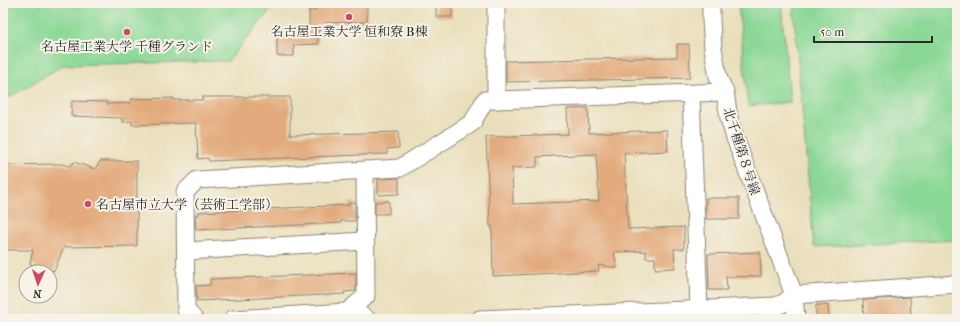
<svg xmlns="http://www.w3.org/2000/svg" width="960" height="322" viewBox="0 0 960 322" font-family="'IM FELL French Canon','Noto Serif JP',serif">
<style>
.green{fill:#8bd896;stroke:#5b8260}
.building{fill:#e3ab7d;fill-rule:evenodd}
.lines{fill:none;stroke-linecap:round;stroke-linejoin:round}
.minor-casing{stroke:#8a8574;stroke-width:19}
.minor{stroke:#fff;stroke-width:17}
.poi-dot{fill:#d1495b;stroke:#f7f3e8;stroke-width:1.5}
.labels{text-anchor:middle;stroke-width:4;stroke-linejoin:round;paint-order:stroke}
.poi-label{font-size:13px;fill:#2b2b2b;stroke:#f7f3e8}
.street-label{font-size:13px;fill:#2b2b2b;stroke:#f7f3e8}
</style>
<rect width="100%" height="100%" fill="#f7f3e8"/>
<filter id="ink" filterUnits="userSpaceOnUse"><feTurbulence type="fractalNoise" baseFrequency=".025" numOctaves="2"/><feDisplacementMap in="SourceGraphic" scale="8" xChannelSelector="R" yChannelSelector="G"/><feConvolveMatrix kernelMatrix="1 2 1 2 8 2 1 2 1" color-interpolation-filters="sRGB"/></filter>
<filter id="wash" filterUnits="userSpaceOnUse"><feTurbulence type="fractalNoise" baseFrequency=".012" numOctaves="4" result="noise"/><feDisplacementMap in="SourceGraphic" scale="16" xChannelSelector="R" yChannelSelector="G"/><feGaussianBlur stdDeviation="0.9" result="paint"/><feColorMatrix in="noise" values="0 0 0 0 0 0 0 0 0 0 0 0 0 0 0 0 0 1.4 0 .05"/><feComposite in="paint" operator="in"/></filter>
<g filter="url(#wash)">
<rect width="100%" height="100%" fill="#eadfbc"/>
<g class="green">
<path d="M3 3H276L228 61 63 65 3 101Z"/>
<path d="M738 3H781L790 102 748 106Z"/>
<path d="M793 3H957V240L814 247Z"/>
</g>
<g id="blocks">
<g class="building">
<path d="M316 3H367V22L325 23V30H318V44L294 45V56H277V29H309V10H316Z"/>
<rect x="436" y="3" width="16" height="14"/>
<path d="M677 44H689L690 78 506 82V61L677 57Z"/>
<path d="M202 97H290V135L398 132 399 148 387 149V154L209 161 208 158 198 159 196 123 132 125V121L122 122V118L71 116 72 101 107 102V104L131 103V99L174 98V100H203Z"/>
<path d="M588 108 589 133 667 130 668 151 624 153 628 229 684 227V249H674L675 268 655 269V258H646V251L614 252 617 268 598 265 599 271 493 276 492 226H490L486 137 568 134 567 109ZM596 154 599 201 513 204 512 168 537 167V157Z"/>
<path d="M100 161H137V246L64 247 54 271 48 269 47 272H34L36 265 30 264 33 250H3V165L61 164 69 166 74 162 95 169Z"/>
<path d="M399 178V194L378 195V179Z"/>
<rect x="706" y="198" width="33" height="21"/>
<path d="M389 201V214H375V202Z"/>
<path d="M355 202V221H341V223L196 230 195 215H199L198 212 349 205V203Z"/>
<path d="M760 252 761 276 726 277 727 290H709L708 254Z"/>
<path d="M356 273V291L344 292 345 294 197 301 196 286 210 285V279Z"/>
<path d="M910 297 911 319H864L863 300Z"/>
<path d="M816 305H828L829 319H816Z"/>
</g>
</g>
</g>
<g filter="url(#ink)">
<use href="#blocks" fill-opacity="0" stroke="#8a8574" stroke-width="1"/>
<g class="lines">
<g class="minor-casing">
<g id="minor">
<path d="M711 3V20L713 48 718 77 725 92 729 118 735 138 794 295 796 319"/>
<path d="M691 94 699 309"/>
<path d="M496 100 725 92"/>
<path d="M186 251 365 241"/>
<path d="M351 309 367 319"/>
<path d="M194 319 186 310 185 192 197 180 400 168 472 123 485 100H496V3"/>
<path d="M233 319 347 312 366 296 365 170"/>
<path d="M480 319 775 306 782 304 794 295 957 284"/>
</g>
</g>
<use href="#minor" class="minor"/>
</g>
</g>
<g class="poi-dot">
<circle cx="349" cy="17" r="4"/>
<circle cx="127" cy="32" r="4"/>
<circle cx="88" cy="204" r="4"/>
</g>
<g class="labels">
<g class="poi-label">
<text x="349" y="36">名古屋工業大学 恒和寮 B棟</text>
<text x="127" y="51">名古屋工業大学 千種グランド</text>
<text x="96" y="209" text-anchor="start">名古屋市立大学（芸術工学部）</text>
</g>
<g class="street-label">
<text transform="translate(742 151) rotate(72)" y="5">北千種第８号線</text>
</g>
</g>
<rect width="960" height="322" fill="none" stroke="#f7f3e8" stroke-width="16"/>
<g transform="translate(38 284) rotate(183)"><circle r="19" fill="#f7f3e8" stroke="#a5a39c"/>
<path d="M0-3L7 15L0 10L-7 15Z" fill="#d1495b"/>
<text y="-6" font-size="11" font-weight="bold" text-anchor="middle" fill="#2b2b2b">N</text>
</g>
<path d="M814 36v6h118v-6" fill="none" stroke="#2b2b2b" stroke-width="2"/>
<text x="820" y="36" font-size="12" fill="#2b2b2b" stroke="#f7f3e8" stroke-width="3" paint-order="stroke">50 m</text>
</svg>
